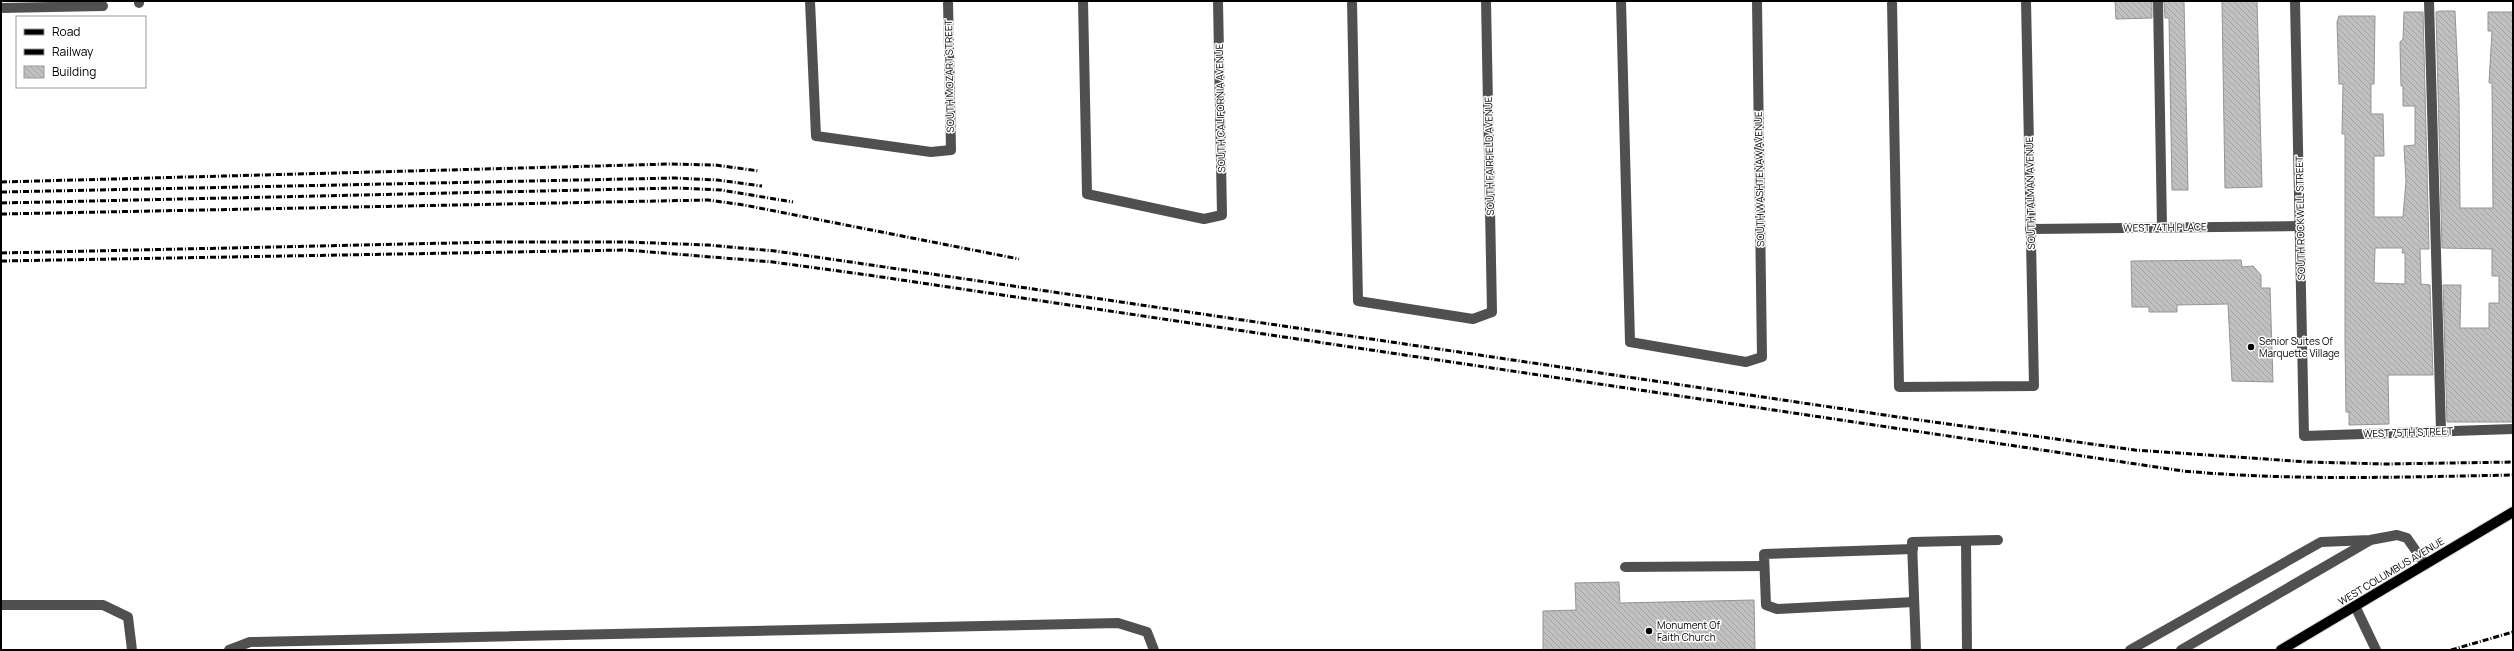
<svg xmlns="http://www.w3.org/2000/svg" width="2514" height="651" viewBox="0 0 2514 651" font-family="Manrope,sans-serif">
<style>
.building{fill:url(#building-back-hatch);stroke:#949494;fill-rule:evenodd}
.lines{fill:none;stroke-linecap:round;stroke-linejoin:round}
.major-casing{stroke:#dbdbdb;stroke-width:12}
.minor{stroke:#505050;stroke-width:10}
.major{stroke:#000;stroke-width:10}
.rail{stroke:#000;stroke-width:3;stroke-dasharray:6 2 1 2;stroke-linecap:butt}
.poi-dot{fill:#000;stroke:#fff;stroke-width:1.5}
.labels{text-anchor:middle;stroke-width:3;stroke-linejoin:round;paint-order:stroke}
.street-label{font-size:10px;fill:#000;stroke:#fff}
.poi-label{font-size:10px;fill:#000;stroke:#fff;text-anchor:start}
</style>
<defs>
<pattern id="building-back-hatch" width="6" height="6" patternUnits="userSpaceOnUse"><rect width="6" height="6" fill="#c0c0c0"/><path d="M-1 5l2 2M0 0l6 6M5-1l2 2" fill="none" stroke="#a3a3a3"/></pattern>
</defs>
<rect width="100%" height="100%" fill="#fff"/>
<g class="building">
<path d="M2115 1H2152V18L2116 19Z"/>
<path d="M2164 1H2184L2188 190H2172L2169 18H2165Z"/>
<path d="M2222 1H2257L2262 187 2225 188Z"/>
<path d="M2440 11H2455L2459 99 2460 208H2493L2492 83H2489L2492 31H2488V12H2513V422H2447L2443 285H2461L2460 328H2489V303H2499V276H2492V249L2442 248 2436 12Z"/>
<path d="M2404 12H2423L2429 249H2420L2421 284 2430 285 2433 375H2388L2389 424 2349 425V412H2346L2345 340V134H2342L2343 84H2339L2337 22 2339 16H2375L2374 84H2371V114H2383L2384 156H2374V217H2403L2406 181 2404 146 2415 145V106H2403V86H2401L2400 42 2403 39ZM2375 248H2403L2402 253H2405V284L2374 283Z"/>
<path d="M2241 260 2242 267 2253 266 2261 275V288H2270L2273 382 2232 381 2228 304 2177 305V312H2149V307H2132L2131 261Z"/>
<path d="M1619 582 1620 603 1754 600 1755 650H1543V611L1576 610 1575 583Z"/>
</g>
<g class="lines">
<g class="major-casing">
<path id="major" d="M2281 650 2513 512"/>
</g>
<g class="minor">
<path d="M139 1V3"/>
<path d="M810 1 816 136 931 152 951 150 948 1"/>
<path d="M1083 1 1087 194 1204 219 1222 215 1218 1"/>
<path d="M1352 1 1358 301 1473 319 1492 312 1486 1"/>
<path d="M1621 1 1630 342 1746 362 1762 357 1757 1"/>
<path d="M1892 1 1899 387 2034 386 2026 1"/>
<path d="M2158 1 2162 227"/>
<path d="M2295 1 2304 436 2513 429"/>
<path d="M2429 1 2441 431"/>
<path d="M1 8 103 6"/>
<path d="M2030 229 2300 226"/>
<path d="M1966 541 1967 650"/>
<path d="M1913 549 1764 554 1766 605 1777 609 1914 602"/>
<path d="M1625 567 1764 566"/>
<path d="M1 605H103L128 617 132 650"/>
<path d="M2355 606 2376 650"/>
<path d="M229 650 250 642 1118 623 1147 632 1154 650"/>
<path d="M1916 650 1912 542 1998 540"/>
<path d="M2130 650 2321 542 2370 540 2397 535 2407 538 2425 564"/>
<path d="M2181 650 2369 541"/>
</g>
<use href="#major" class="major"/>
<g class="rail">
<path d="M1 182 671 164 715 165 759 171"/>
<path d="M1 192 675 178 717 180 762 186"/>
<path d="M1 203 677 188 721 190 793 202"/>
<path d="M1 214 708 200 744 205 1019 259"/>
<path d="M1 253 498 242H627L708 245 775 251 871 265 1898 417 2135 450 2308 462 2386 464 2513 462"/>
<path d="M1 261 626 250 773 262 868 275 2183 471C2293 481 2402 477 2513 475"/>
<path d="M2451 650 2513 632"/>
</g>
</g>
<g class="poi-dot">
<circle cx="2251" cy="347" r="4"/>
<circle cx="1649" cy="631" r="4"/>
</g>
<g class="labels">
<g class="street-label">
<text transform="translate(949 76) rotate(-91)" y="4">SOUTH MOZART STREET</text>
<text transform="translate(1220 108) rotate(-91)" y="4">SOUTH CALIFORNIA AVENUE</text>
<text transform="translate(1489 156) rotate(-91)" y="4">SOUTH FAIRFIELD AVENUE</text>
<text transform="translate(1759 179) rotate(-91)" y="4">SOUTH WASHTENAW AVENUE</text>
<text transform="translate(2030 193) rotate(-91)" y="4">SOUTH TALMAN AVENUE</text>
<text transform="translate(2300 218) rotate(-91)" y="4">SOUTH ROCKWELL STREET</text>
<text transform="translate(2165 227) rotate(-1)" y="4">WEST 74TH PLACE</text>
<text transform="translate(2408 432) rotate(-2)" y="4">WEST 75TH STREET</text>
<text transform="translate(2391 571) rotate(-31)" y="4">WEST COLUMBUS AVENUE</text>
</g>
<g class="poi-label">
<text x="2259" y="345">Senior Suites Of<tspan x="2259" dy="12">Marquette Village</tspan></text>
<text x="1657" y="629">Monument Of<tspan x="1657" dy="12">Faith Church</tspan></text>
</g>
</g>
<rect width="2514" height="651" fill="none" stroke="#000000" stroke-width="4"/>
<rect x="16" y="16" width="130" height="72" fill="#ffffff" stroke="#999999"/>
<rect x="24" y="29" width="20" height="6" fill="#000000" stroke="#999999"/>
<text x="52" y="36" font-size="12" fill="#000000">Road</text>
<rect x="24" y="49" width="20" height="6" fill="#000000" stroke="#999999"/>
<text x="52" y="56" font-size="12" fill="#000000">Railway</text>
<rect x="24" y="66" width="20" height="12" fill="url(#building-back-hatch)" stroke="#999999"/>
<text x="52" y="76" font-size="12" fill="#000000">Building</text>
</svg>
